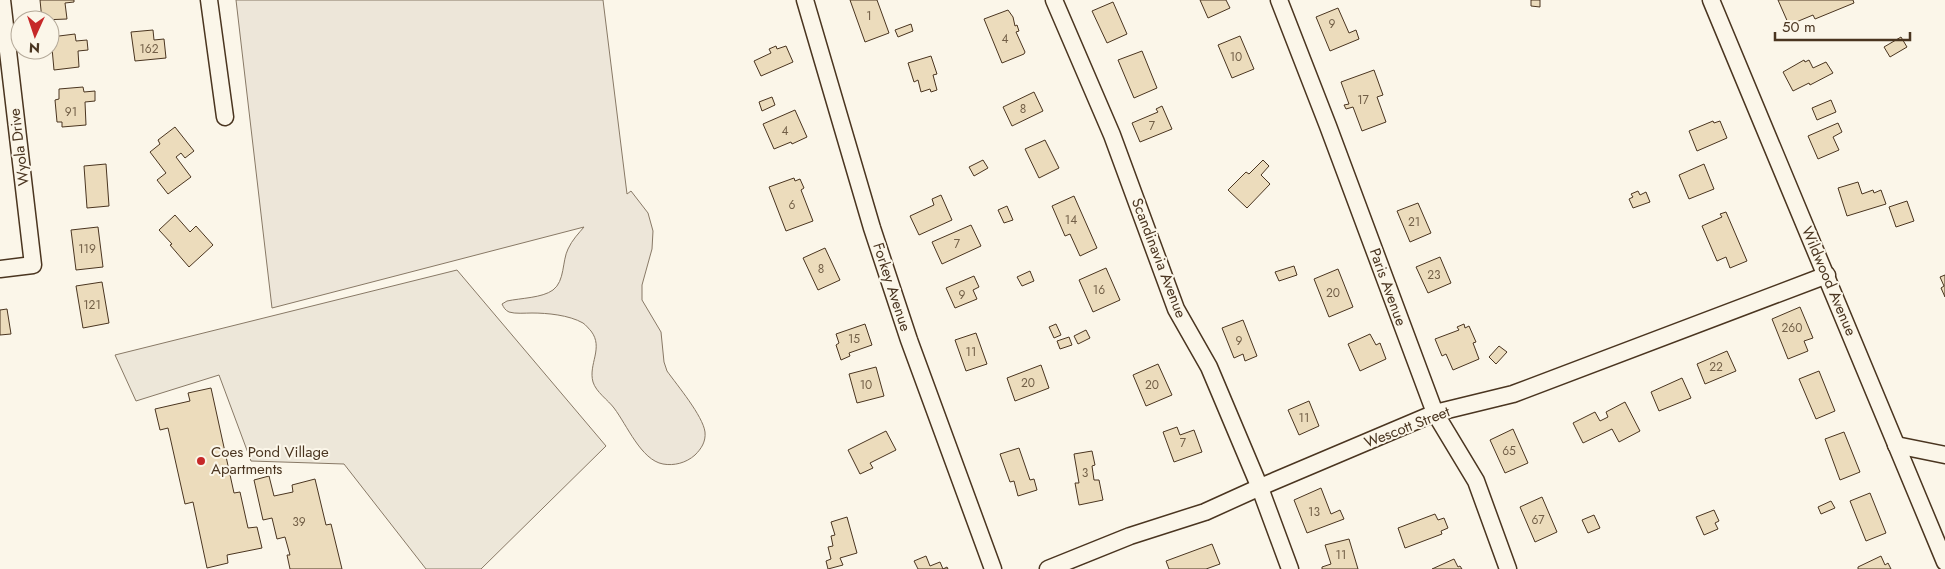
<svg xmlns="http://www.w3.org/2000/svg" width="1945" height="569" viewBox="0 0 1945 569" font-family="Jost,sans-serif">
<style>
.green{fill:#ede6d9;stroke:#887966}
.parking{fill:#ede7d9;stroke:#887966}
.building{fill:#ecdcbc;stroke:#4a3520}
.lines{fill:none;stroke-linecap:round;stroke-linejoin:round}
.minor-casing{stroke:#4a3520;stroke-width:19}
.minor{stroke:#fbf6e9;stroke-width:16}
.poi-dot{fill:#c62828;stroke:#fbf6e9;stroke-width:2}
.labels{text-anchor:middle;stroke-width:4;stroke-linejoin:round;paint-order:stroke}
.number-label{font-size:12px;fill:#725f47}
.street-label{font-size:15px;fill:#4a3520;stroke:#fbf6e9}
.poi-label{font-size:15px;fill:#4a3520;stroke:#fbf6e9;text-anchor:start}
</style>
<rect width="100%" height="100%" fill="#fbf6e9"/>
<path class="green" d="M236 0H603L627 194 631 191 648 213 653 231 652 249 642 285V300L661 332 664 362 667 371C677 385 703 416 705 432 706 442 701 449 695 455 686 463 674 466 663 464 641 460 627 425 614 408 608 400 596 392 593 382 588 364 604 348 591 331 589 329 586 325 583 323 569 315 547 313 532 313 525 313 515 314 509 312 505 310 504 308 502 304L507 301C521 298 542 298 553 290 565 281 562 261 568 249 572 240 579 233 584 227L272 308Z"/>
<path class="parking" d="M457 270 606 446 481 569H426L344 464 251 461 219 375 136 401 115 355Z"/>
<g class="building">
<path d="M40 0H74V2L65 3 67 19 42 20Z"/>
<path d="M850 0H877L889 33 865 42Z"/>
<path d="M1200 0H1226L1230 8 1208 18Z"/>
<path d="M1531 0H1540V7L1531 6Z"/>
<path d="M1778 0H1853L1854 3 1815 19 1813 15 1789 25Z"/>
<path d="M1113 2 1127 34 1107 43 1092 11Z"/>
<path d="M1338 8 1349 33 1356 30 1359 39 1330 51 1316 17Z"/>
<path d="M1008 10 1013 17 1015 26 1017 25 1019 31 1016 32 1025 52 1024 54 1002 63 984 19Z"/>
<path d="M911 24 913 31 898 37 895 30Z"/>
<path d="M153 30 154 40 164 39 166 58 135 61 131 32Z"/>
<path d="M75 34 76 41 87 40 88 50 78 51 79 67 54 70 51 37Z"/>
<path d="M1240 36 1254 69 1232 78 1218 45Z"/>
<path d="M1901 37 1907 47 1890 57 1884 47Z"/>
<path d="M776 46 777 49 786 46 793 62 761 76 754 61 771 53 769 49Z"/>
<path d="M1142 51 1157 88 1134 98 1118 60Z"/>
<path d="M931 56 937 74 933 75 937 90 931 92 930 89 921 92 918 80 914 82 908 63Z"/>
<path d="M1804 60 1805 62 1809 60 1813 68 1826 62 1833 73 1810 85 1809 83 1793 91 1783 72Z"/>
<path d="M1374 70 1383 95 1377 97 1386 122 1362 131 1353 107 1346 109 1344 105 1349 104 1341 82Z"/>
<path d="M83 87 84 92 95 91V101L85 102 86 125 62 127V122H57L55 100 59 99V89Z"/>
<path d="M1034 92 1043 111 1012 126 1003 107Z"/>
<path d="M772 97 775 105 762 111 759 102Z"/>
<path d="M1831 100 1836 112 1817 120 1812 108Z"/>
<path d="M1162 106 1172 129 1140 142 1132 123 1158 112 1156 109Z"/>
<path d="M795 110 807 137 792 144 791 142 774 149 763 124Z"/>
<path d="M1713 121 1714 123 1720 121 1727 138 1697 151 1689 131Z"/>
<path d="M1838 123 1842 132 1833 137 1839 150 1818 159 1808 136Z"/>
<path d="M175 127 194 151 185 158 181 153 176 157 191 177 168 194 157 180 166 173 150 152 160 144 158 140Z"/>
<path d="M1045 140 1059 168 1039 178 1025 149Z"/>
<path d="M983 160 988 168 974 176 969 167Z"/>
<path d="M1263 160 1269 166 1261 175 1270 184 1247 208 1228 190 1246 172 1249 174Z"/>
<path d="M106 164 109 206 87 208 84 166Z"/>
<path d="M1704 164 1714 189 1689 199 1679 175Z"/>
<path d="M794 178 795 181 800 179 804 188 801 190 813 221 786 231 769 187Z"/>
<path d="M1858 182 1862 194 1873 190 1874 193 1881 190 1886 204 1847 216 1838 188Z"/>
<path d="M1638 191 1640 195 1646 192 1650 202 1633 208 1629 199 1633 197 1631 194Z"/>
<path d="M941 195 952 220 919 235 910 216 934 205 932 199Z"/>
<path d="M1074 196 1097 248 1080 256 1070 234 1065 236 1052 206Z"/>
<path d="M1907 201 1914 221 1896 227 1889 207Z"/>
<path d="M1418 203 1431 233 1410 242 1397 211Z"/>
<path d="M1007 206 1013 220 1004 223 998 210Z"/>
<path d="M1726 212 1747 261 1730 268 1726 257 1717 261 1702 226 1722 217 1720 214Z"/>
<path d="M175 215 190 232 196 226 213 245 189 267 170 245 172 244 159 230Z"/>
<path d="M971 225 981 246 942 264 932 242Z"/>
<path d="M98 227 103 267 76 270 71 230Z"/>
<path d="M825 248 840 280 818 290 803 258Z"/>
<path d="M1440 257 1451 283 1428 293 1416 267Z"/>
<path d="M1294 266 1297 275 1279 281 1275 272Z"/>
<path d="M1106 268 1120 300 1093 312 1079 280Z"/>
<path d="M1338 269 1353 307 1329 317 1314 279Z"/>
<path d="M1030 271 1034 281 1022 286 1017 277Z"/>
<path d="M1945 275V297L1941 288 1944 286 1940 277Z"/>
<path d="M974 276 979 287 973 290 977 299 955 308 946 288Z"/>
<path d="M102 282 109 323 83 328 76 286Z"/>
<path d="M1800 307 1813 338 1804 341 1808 351 1788 359 1772 319Z"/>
<path d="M7 309 11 334 0 335V310Z"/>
<path d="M1243 320 1257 356 1245 361 1243 354 1234 358 1222 328Z"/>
<path d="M865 324 872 345 849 353 850 356 841 360 836 345 839 343 836 334Z"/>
<path d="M1056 324 1061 335 1054 338 1049 327Z"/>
<path d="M1464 324 1465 328 1469 326 1476 342 1473 343 1479 359 1453 370 1446 354 1442 356 1435 339 1459 330 1457 327Z"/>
<path d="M1086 330 1090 338 1078 344 1074 336Z"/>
<path d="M976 333 987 364 966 371 955 340Z"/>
<path d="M1370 334 1376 345 1380 343 1386 359 1360 371 1348 344Z"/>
<path d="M1069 337 1072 345 1060 349 1057 341Z"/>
<path d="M1499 346 1507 352 1496 364 1489 357Z"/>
<path d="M1727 351 1736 371 1705 384 1697 364Z"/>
<path d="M1158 364 1172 395 1146 406 1133 375Z"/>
<path d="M1041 365 1049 388 1015 401 1007 378Z"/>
<path d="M876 367 884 396 857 403 849 374Z"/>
<path d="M1819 371 1835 411 1816 419 1799 379Z"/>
<path d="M1682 378 1691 398 1659 411 1651 392Z"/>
<path d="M211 388 234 493 240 492 248 528 257 527 262 548 227 555 228 563 207 568 193 502 185 504 168 428 160 430 155 409 190 401 188 393Z"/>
<path d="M1309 401 1319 426 1299 435 1288 410Z"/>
<path d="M1625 402 1640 431 1619 442 1612 429 1583 443 1573 423 1595 412 1600 421 1608 417 1606 412Z"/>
<path d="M1177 427 1180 435 1194 430 1202 452 1174 462 1163 432Z"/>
<path d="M1513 429 1528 463 1505 473 1490 440Z"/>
<path d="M886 431 896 450 870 463 873 468 860 474 848 450Z"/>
<path d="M1844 432 1860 472 1840 480 1825 439Z"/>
<path d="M1019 448 1030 480 1034 479 1037 490 1018 496 1014 481 1010 482 1000 454Z"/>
<path d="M1092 451 1095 465 1092 466 1094 480H1099L1103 500 1079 505 1075 483H1079L1074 454Z"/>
<path d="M269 476 274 496 293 492 292 485 315 479 326 525 331 524 342 569H290L287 555H290L285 537 277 539 272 518 263 520 254 480Z"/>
<path d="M1321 488 1331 514 1340 510 1344 519 1307 533 1294 500Z"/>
<path d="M1870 493 1886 533 1866 541 1850 501Z"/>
<path d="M1542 497 1557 532 1535 542 1520 507Z"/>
<path d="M1831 501 1835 508 1821 514 1818 507Z"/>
<path d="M1714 510 1719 521 1715 523 1718 529 1704 535 1696 517Z"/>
<path d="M1435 514 1438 520 1444 518 1448 528 1441 531 1442 534 1405 548 1398 528Z"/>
<path d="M1594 515 1600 528 1588 533 1582 520Z"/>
<path d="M847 517 857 553 840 558 843 565 828 569 826 561 831 559 828 547 833 546 831 536 835 535 831 522Z"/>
<path d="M1349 539 1358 569H1322V567L1331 564 1325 545Z"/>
<path d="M1212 544 1220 564 1206 569H1169L1166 561Z"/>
<path d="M926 556 930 566 940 562 943 569 947 567 948 569H918L914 561Z"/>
<path d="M1881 556 1885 565 1888 563 1891 569H1858V567Z"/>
<path d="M1454 559 1458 567 1460 566 1462 569H1432Z"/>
</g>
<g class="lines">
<g class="minor-casing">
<g id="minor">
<path d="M209 0 225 117"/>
<path d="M805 0 872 228 909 340 993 569"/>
<path d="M1054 0 1112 135 1176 309 1209 367 1260 488 1290 569"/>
<path d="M1279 0 1328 126 1435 413 1476 481 1508 569"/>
<path d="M1711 0 1945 562"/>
<path d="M0 269 33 265 2 0"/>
<path d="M1896 445 1945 455"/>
<path d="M1048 569 1130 536 1205 512 1258 488 1435 413 1513 394 1827 275"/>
</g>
</g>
<use href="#minor" class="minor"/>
</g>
<circle class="poi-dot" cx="201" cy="461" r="5"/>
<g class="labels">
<g class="number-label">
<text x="869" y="20">1</text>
<text x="1332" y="28">9</text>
<text x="1005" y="43">4</text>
<text x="149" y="53">162</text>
<text x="1236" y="61">10</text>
<text x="1363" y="104">17</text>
<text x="1023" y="113">8</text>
<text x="71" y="116">91</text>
<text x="1152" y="130">7</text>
<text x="785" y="135">4</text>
<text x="792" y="209">6</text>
<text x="1071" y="224">14</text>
<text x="1414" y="226">21</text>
<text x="957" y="248">7</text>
<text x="87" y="253">119</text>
<text x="821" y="273">8</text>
<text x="1434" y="279">23</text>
<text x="1099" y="294">16</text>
<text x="1333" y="297">20</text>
<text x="962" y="299">9</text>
<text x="92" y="309">121</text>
<text x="1792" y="332">260</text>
<text x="854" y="343">15</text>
<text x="1239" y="345">9</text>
<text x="971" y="356">11</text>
<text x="1716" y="371">22</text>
<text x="1028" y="387">20</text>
<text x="866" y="389">10</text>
<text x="1152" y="389">20</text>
<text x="1304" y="422">11</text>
<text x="1183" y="447">7</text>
<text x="1509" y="455">65</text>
<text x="1085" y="477">3</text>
<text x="1314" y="516">13</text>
<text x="1538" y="524">67</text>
<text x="299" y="526">39</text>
<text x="1341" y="559">11</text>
</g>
<g class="street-label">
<text transform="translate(19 147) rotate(-97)" y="5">Wyola Drive</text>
<text transform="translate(1159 258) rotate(69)" y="5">Scandinavia Avenue</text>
<text transform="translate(1829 281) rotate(67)" y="5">Wildwood Avenue</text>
<text transform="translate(892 287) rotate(72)" y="5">Forkey Avenue</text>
<text transform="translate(1388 287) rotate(70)" y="5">Paris Avenue</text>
<text transform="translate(1407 427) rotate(-21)" y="5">Wescott Street</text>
</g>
<g class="poi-label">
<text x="211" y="457">Coes Pond Village<tspan x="211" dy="17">Apartments</tspan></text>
</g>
</g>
<g transform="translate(35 35) rotate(183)"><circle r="24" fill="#fbf6e9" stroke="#b4a999"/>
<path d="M0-4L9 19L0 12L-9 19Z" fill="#c62828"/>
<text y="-8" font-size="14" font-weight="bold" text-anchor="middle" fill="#4a3520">N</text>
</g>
<path d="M1775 32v8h135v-8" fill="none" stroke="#4a3520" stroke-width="2.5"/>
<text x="1782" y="32" font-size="15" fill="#4a3520" stroke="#fbf6e9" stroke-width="4" paint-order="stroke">50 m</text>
</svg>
